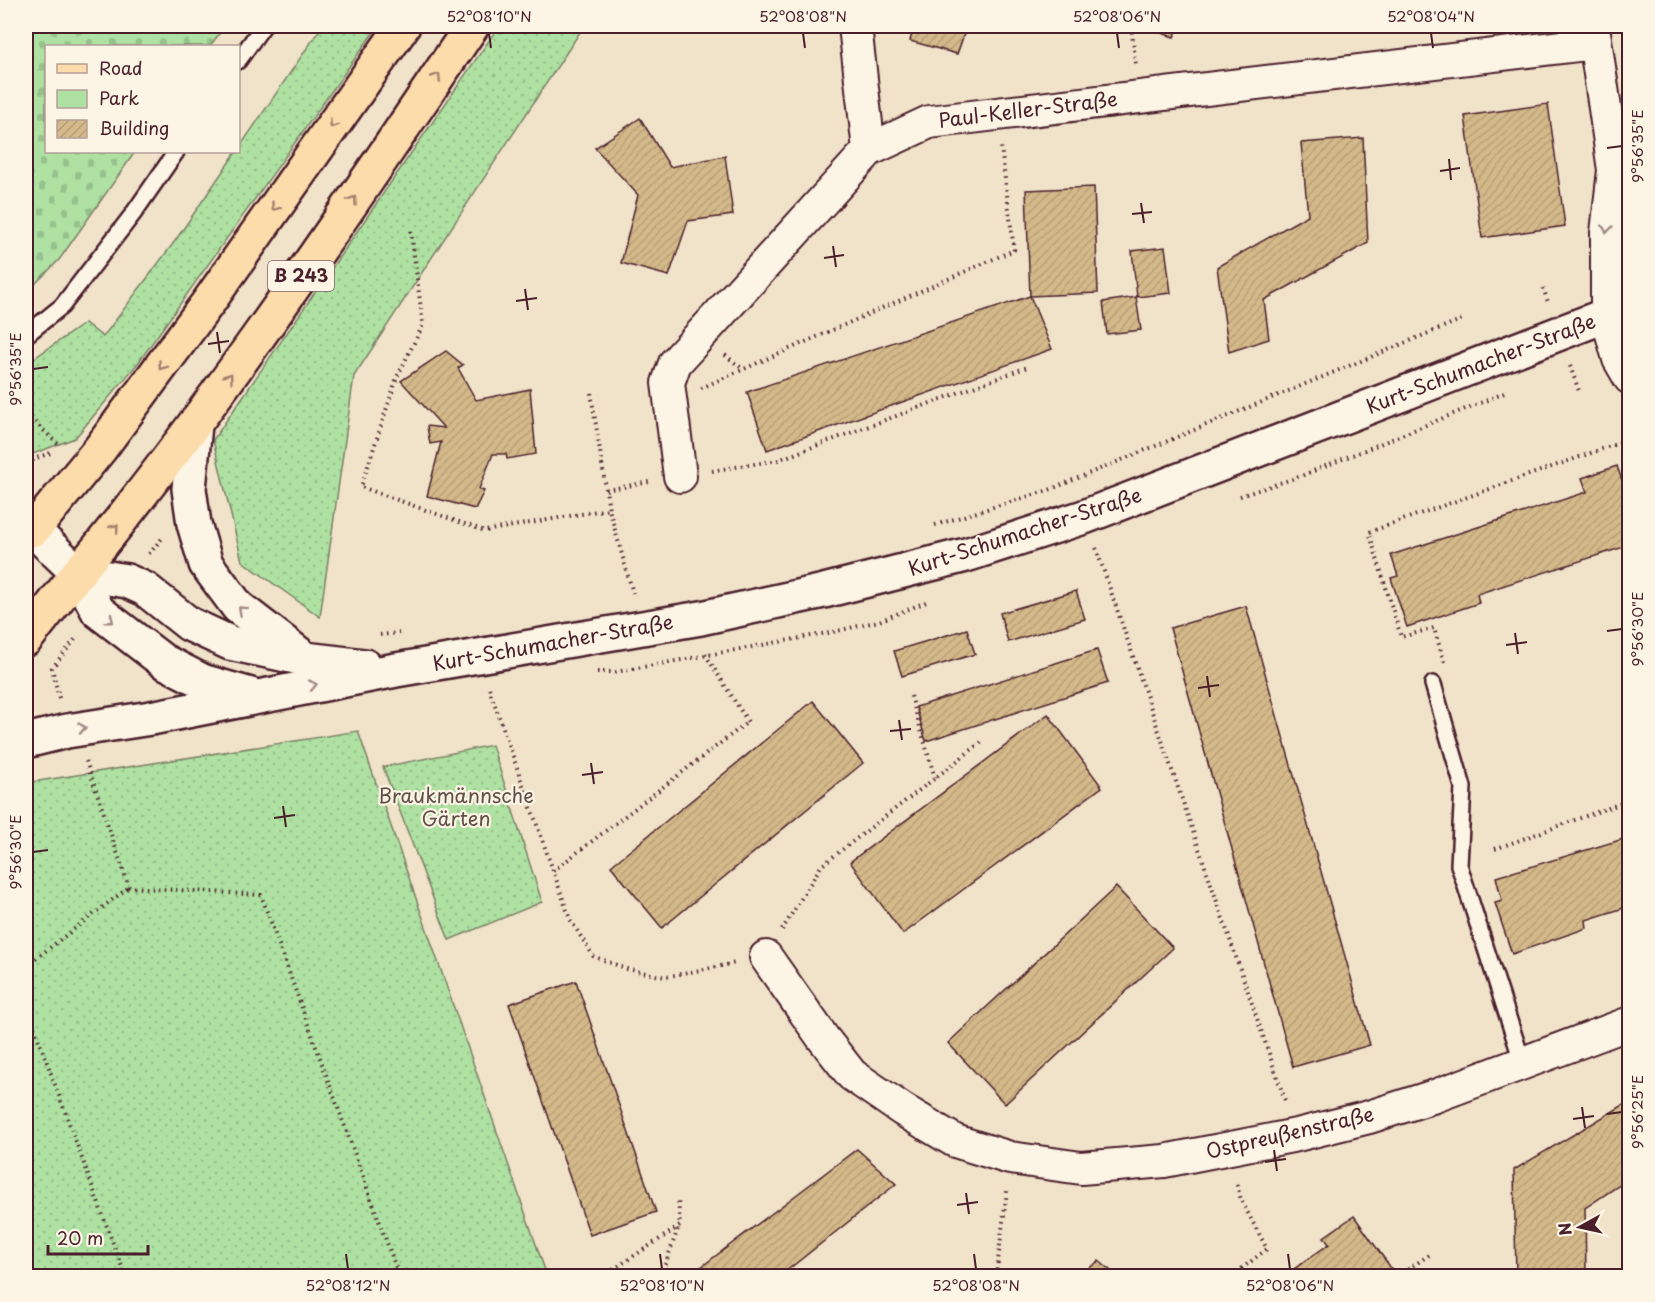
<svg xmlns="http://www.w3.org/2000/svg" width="1655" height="1302" viewBox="0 0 1655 1302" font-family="'Playpen Sans',sans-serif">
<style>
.green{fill:url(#green-dots);stroke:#7c8066;stroke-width:1.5}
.cemetery{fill:url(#cemetery-stones);stroke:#7c8066;stroke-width:1.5}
.building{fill:url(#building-hatch);stroke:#4a1f2b;stroke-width:1.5}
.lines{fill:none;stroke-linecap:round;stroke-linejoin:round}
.service-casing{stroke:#4a1f2b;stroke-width:20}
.minor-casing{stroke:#4a1f2b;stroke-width:36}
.secondary-casing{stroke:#4a1f2b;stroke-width:38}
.primary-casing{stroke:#4a1f2b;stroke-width:38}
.trunk-casing{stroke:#4a1f2b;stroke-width:38}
.path{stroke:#4a1f2b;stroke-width:4;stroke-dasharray:1.5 4.5;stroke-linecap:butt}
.service{stroke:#fcf5e5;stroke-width:15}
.minor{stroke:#fcf5e5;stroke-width:32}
.secondary{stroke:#fcf5e5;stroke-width:33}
.primary{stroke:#fddcac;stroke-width:33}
.trunk{stroke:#fddcac;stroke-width:33}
.oneway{stroke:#a47e6c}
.oneway2{stroke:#a38a88}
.ticks{fill:none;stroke:#4a1f2b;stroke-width:2}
.labels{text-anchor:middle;stroke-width:4.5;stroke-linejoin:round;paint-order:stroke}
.shield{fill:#fcf5e5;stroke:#7f5f63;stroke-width:1.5}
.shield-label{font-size:18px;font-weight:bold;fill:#4a1f2b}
.street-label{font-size:20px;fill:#4a1f2b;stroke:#fcf5e5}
.park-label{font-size:20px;fill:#635049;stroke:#fcf5e5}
.neatline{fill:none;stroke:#4a1f2b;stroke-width:2}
.ticks-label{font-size:15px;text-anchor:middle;fill:#4a1f2b}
</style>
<defs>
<pattern id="green-dots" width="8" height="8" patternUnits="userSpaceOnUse" patternTransform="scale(1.5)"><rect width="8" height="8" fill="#aee1a2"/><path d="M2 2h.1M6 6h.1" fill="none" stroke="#97c18c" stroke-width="1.8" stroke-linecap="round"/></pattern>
<pattern id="cemetery-stones" width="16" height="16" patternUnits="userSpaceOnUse" patternTransform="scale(1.5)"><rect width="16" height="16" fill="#aee1a2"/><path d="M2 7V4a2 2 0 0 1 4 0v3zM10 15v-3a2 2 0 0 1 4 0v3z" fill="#97c18c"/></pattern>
<pattern id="building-hatch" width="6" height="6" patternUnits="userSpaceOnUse" patternTransform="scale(1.5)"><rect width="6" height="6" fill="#d4ba8a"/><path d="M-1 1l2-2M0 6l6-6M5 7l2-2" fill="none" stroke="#b89f77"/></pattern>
</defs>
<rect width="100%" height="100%" fill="#f0e3ca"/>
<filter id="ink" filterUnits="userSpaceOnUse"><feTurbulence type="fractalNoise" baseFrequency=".0167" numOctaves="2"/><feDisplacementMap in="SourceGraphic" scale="12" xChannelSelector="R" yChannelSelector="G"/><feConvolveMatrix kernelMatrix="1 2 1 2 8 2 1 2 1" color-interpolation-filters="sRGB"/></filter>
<g filter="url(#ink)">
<g class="green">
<path d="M322 26H378L138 363 75 438 33 454 26 450V364L85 323 103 337 175 241 236 152H238L239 148Z"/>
<path d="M499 26H584L354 376 320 617 242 561 213 440Z"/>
<path d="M358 731 547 1276H26V783Z"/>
<path d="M492 745 542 902 449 940 383 767Z"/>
</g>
<path class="cemetery" d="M26 26H225L210 46H46V152H135L59 260 26 293Z"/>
<g class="building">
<path d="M914 26H967L957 54 910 41Z"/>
<path d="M1147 26H1180L1174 37 1146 28Z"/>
<path d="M1221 26H1235L1233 31Z"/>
<path d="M1548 104 1565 226 1482 238 1465 116Z"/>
<path d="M640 118 670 167 725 156 733 215 688 221 669 276 621 263 638 195 595 148Z"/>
<path d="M1363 138 1368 243 1264 300 1269 339 1229 352 1217 267 1308 215 1301 143Z"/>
<path d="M1094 187 1098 293 1030 296 1026 190Z"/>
<path d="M1165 247 1171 293 1137 297 1132 251Z"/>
<path d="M1030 296 1052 349 767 450 747 392Z"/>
<path d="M1136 297 1141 330 1107 334 1103 302Z"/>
<path d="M446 351 463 365 458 368 476 400 530 389 536 454 507 459 506 454H493L479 489 484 491 475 509 427 496 441 442 430 444 427 426 444 428 401 381Z"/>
<path d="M1617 466 1630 503V545L1477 594 1479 603 1407 627 1391 578 1398 576 1391 555 1587 492 1582 478Z"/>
<path d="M1076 591 1085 619 1008 642 1000 613Z"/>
<path d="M1246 606 1370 1045 1293 1067 1170 628Z"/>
<path d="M967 629 975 654 902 676 894 651Z"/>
<path d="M1097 650 1108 683 926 741 916 707Z"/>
<path d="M813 701 863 763 662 928 611 866Z"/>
<path d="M1048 714 1102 787 903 934 850 862Z"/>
<path d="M1630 837V906L1586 920 1587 928 1512 954 1495 903 1502 901 1496 877Z"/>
<path d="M1116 887 1173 948 1005 1104 948 1043Z"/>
<path d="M576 981 656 1212 590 1235 509 1004Z"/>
<path d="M1630 1101V1178L1585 1208 1586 1276H1516L1514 1170Z"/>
<path d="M857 1149 896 1184 780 1276H701V1267Z"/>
<path d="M1354 1216 1391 1268 1379 1276H1284L1329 1244 1324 1237Z"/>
<path d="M1099 1261 1117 1276H1078Z"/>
</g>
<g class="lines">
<g class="service-casing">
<g id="service">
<path d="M238 61 263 26"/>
<path d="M26 335 62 306 133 214 176 152"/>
<path d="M1433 684 1463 787 1459 865 1523 1064"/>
</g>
</g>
<g class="minor-casing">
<g id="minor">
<path d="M855 26 869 150"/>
<path d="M1593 26 1614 170 1607 233V316L1619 359 1630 378"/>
<path d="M680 476 668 383 675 363 869 150 929 122 1595 43"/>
<path d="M766 957 823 1038 852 1075 903 1110 955 1141 1010 1158 1081 1168 1164 1161 1297 1135 1369 1117 1435 1096 1630 1023"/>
</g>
</g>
<g class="secondary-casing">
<g id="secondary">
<path d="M195 424 189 489 194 524 206 564 238 607 299 654"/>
<path d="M33 530 78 573 98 611 163 661 202 681 251 695"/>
<path d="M78 573 127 581 145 589 189 624 230 643 305 659 365 666"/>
<path d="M26 741 67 731 151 718 396 670 701 618 824 591 966 555 1084 517 1630 306"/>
</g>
</g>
<g class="primary-casing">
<path id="primary" d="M26 639 78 573"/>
</g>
<g class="trunk-casing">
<g id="trunk">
<path d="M33 530 100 449 210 300 403 26"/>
<path d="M78 573C221 400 346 211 472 26"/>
</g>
</g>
<g class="path">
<path d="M1131 26 1136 66"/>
<path d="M411 231 423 325 397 377 361 487 485 531 609 509"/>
<path d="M1543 288 1548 302"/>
<path d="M725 355 743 369"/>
<path d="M1570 366 1579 391"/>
<path d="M701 388 1014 250 1001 147"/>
<path d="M591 393 609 509 633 593"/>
<path d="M26 414 60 446"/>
<path d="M26 471 34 459 53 452"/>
<path d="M712 471 778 460 1030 366"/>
<path d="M606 490 649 482"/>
<path d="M1240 496 1301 476 1507 392"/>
<path d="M935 525 1049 490 1465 318"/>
<path d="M1096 548 1286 1103"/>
<path d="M149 554 163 537"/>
<path d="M1630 572 1626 573 1630 586"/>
<path d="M380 635 399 633"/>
<path d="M1444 662 1434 628 1401 637 1369 532 1630 439"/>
<path d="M597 672H616L833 632 879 621 926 602"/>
<path d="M489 688 570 919 593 956 627 969 665 977 736 963"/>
<path d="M911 696 935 778"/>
<path d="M59 698 52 668 77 637"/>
<path d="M86 761 129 887 261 895 399 1276"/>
<path d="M1495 849 1630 800"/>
<path d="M553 871 748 722 705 654"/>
<path d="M782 930 821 866 983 741"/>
<path d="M26 966 129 887"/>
<path d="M26 1005 125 1276"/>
<path d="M603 1276 680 1226 678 1198"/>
<path d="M661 1276 679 1226"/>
<path d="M996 1276 1007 1191"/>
<path d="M1232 1276 1267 1249 1241 1200 1236 1181"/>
<path d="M1398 1276 1432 1253"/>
</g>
<use href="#service" class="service"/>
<use href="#minor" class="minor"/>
<use href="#secondary" class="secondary"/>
<use href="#primary" class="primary"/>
<use href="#trunk" class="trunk"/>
</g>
<defs><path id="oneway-chevron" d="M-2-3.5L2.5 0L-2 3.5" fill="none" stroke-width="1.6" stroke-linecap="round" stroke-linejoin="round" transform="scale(1.5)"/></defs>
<g class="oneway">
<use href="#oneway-chevron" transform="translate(437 77) rotate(-56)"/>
<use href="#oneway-chevron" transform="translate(333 124) rotate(125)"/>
<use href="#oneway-chevron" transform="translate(353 200) rotate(-56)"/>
<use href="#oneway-chevron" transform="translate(275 207) rotate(125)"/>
<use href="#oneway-chevron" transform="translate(162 366) rotate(126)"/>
<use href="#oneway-chevron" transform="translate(229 377) rotate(-54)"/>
<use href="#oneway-chevron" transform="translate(115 528) rotate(-50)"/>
</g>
<g class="oneway2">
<use href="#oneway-chevron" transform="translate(1607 229) rotate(96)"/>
<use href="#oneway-chevron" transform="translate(242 610) rotate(-138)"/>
<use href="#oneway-chevron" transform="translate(110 620) rotate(38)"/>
<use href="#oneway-chevron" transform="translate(313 685) rotate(-11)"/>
<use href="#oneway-chevron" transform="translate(82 728) rotate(-9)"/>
</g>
</g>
<path class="ticks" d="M489 33 491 48M803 33 805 48M1117 33 1119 48M1431 33 1433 48M1607 148 1622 146M1449 159 1451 180M1440 171 1460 168M1141 203 1144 223M1132 214 1152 212M833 246 836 267M824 258 844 255M525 289 528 310M516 301 537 298M217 332 220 353M208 344 229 341M33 369 48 367M1607 631 1622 629M1515 633 1518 654M1506 645 1527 642M1207 676 1210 697M1198 688 1219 685M899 720 902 740M890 731 911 729M591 763 594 784M582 775 603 772M283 806 286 827M274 818 295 815M33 852 48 850M1582 1107 1585 1128M1607 1114 1622 1112M1573 1119 1594 1116M1274 1150 1277 1171M1265 1162 1286 1159M966 1193 969 1214M957 1205 978 1202M346 1254 348 1269M660 1254 662 1269M974 1254 976 1269M1288 1254 1290 1269"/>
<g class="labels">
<rect class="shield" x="268" y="261" width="66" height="30" rx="4.5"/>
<g class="shield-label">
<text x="301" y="282">B 243</text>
</g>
<g class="street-label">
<text transform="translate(1028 110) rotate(-7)" y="7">Paul-Keller-Straße</text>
<text transform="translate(1481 364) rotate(-21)" y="7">Kurt-Schumacher-Straße</text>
<text transform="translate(1025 532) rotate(-18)" y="7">Kurt-Schumacher-Straße</text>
<text transform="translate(553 643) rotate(-10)" y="7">Kurt-Schumacher-Straße</text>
<text transform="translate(1290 1133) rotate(-13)" y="7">Ostpreußenstraße</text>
</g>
<g class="park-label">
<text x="456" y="803">Braukmännsche<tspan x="456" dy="23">Gärten</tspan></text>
</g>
</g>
<rect width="1655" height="1302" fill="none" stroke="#fcf5e5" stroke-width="66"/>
<rect x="45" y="45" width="195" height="108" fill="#fcf5e5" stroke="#b59f9b" stroke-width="1.5"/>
<rect x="57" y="64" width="30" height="9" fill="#fddcac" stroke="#b59f9b" stroke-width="1.5"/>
<text x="99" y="75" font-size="18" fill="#4a1f2b">Road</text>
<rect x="57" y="90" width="30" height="18" fill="#aee1a2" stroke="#b59f9b" stroke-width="1.5"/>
<text x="99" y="105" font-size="18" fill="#4a1f2b">Park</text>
<rect x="57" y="120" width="30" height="18" fill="url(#building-hatch)" stroke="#b59f9b" stroke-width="1.5"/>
<text x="99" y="135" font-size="18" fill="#4a1f2b">Building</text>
<g transform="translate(1580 1227) rotate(262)" stroke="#fcf5e5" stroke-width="4.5" paint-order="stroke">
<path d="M0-4.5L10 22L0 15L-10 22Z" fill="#4a1f2b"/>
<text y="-9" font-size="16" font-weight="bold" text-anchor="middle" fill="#4a1f2b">N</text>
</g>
<path d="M48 1245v9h100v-9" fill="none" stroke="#4a1f2b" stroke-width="3"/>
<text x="57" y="1245" font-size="18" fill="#4a1f2b" stroke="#fcf5e5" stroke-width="4.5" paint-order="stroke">20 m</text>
<rect x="33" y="33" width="1589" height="1236" class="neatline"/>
<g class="ticks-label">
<text x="489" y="22">52°08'10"N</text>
<text x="803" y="22">52°08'08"N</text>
<text x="1117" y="22">52°08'06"N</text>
<text x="1431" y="22">52°08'04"N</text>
<text transform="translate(1638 146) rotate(-90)" y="5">9°56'35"E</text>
<text transform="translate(16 369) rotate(-90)" y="5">9°56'35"E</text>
<text transform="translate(1638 629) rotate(-90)" y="5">9°56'30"E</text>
<text transform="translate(16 852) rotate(-90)" y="5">9°56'30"E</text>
<text transform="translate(1638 1112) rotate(-90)" y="5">9°56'25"E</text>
<text x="348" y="1291">52°08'12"N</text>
<text x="662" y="1291">52°08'10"N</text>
<text x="976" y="1291">52°08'08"N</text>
<text x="1290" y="1291">52°08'06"N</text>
</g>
</svg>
